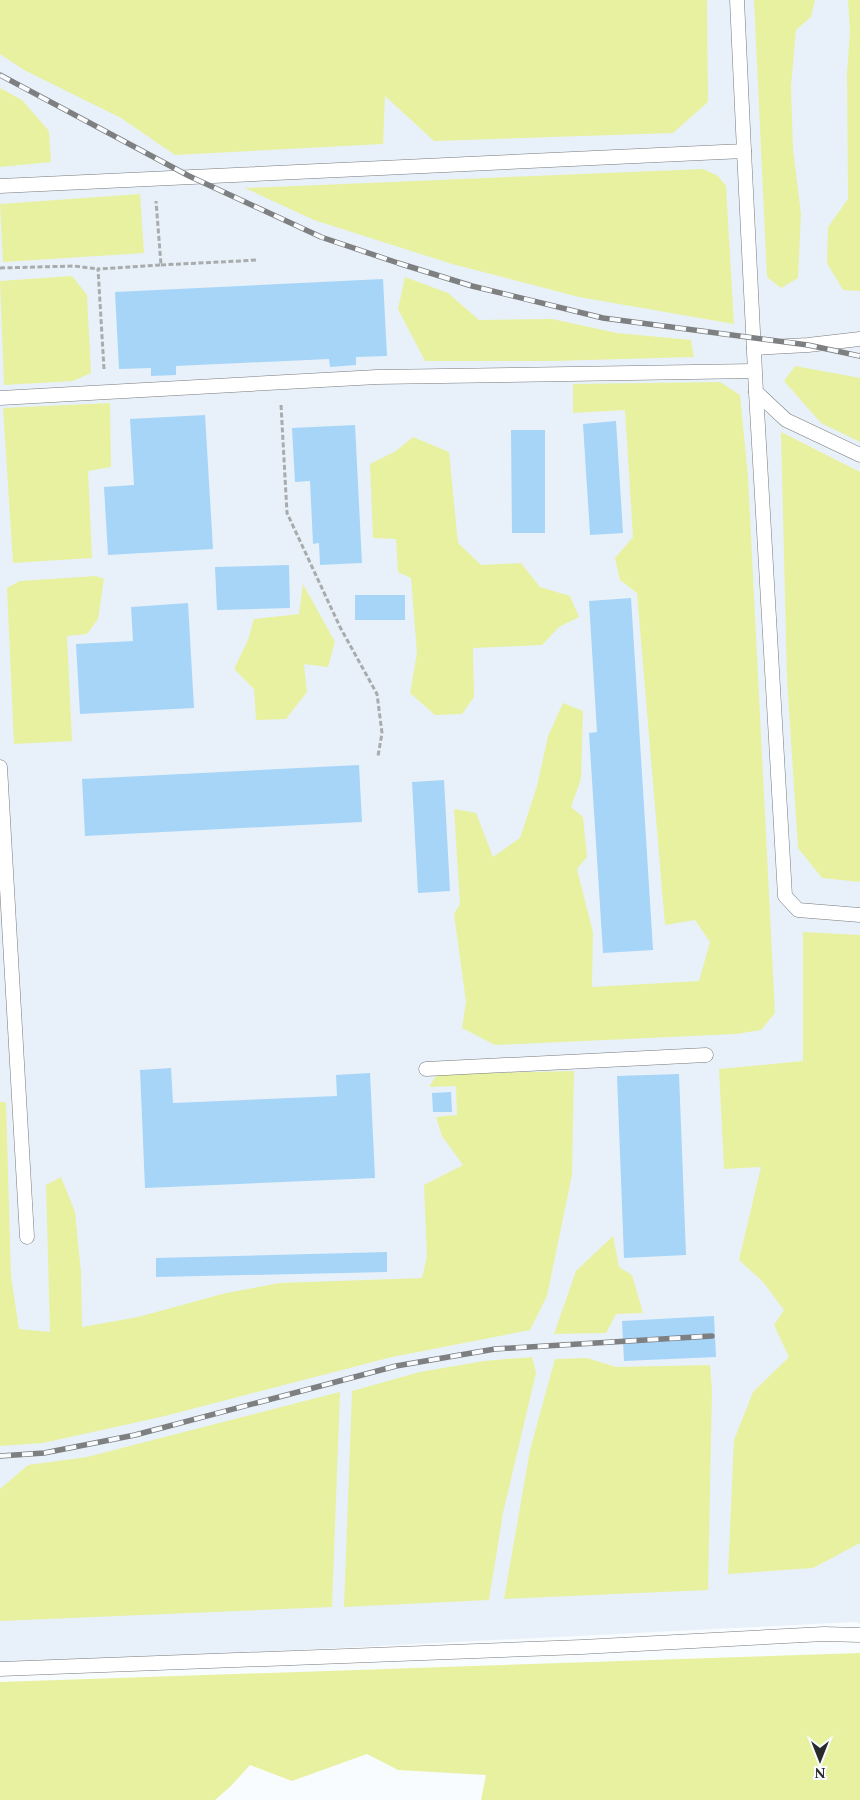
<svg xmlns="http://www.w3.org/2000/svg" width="860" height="1800" viewBox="0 0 860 1800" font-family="Spectral,serif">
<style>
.built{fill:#e8f1f9}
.green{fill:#e7f1a0}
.building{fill:#a6d5f8}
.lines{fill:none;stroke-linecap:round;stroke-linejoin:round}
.lane-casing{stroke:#77797b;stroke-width:15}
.path{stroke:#a9acad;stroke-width:3;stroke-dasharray:5 2.5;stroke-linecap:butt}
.lane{stroke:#fff;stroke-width:14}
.rail-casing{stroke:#7e7f80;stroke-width:5.5}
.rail{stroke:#f9fcfe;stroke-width:4;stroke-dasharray:11;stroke-linecap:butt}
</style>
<rect width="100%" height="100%" fill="#f9fcfe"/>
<path class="built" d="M0 0H860V1624L855 1622 0 1665Z"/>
<g class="green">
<path d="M0 0H707L708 102 673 133 434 141 385 96 383 144 175 155 121 118 24 70 0 54Z"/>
<path d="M754 0H815L811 17 796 30 791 86 793 149 801 214 798 278 781 288 767 277Z"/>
<path d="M848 0H860V291L843 290 827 263 828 227 848 199 847 73 850 31Z"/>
<path d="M0 88 22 100 49 131 51 162 0 167Z"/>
<path d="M703 169 718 176 726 186 734 324 579 297 452 264 314 220 245 188Z"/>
<path d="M140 194 144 253 3 262 0 204Z"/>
<path d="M72 276 87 295 91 373 73 381 4 385 0 281Z"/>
<path d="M405 277 448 293 479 320 552 319 617 333 691 340 694 357 553 361H425L398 309Z"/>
<path d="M795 366 860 378V442L821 423 784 381Z"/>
<path d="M720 382 740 395 748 477 775 1013 761 1030 736 1034 495 1045 462 1028 466 1002 454 914 460 904 454 809 476 813 493 857 520 838 537 786 548 736 563 703 583 711 581 779 571 807 583 817 587 857 577 869 593 932 592 987 699 981 710 942 695 920 665 925 637 593 620 580 615 558 633 537 625 410 573 413V384Z"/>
<path d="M110 403 111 467 88 471 92 558 13 563 3 408Z"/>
<path d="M781 432 860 472V882L822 878 798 848 787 680Z"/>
<path d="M413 437 449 452 458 543 481 565 521 563 540 587 570 596 579 617 559 627 542 645 473 648 474 697 462 714 435 715 410 693 417 653 411 578 398 572 396 539 373 538 370 464 396 451Z"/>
<path d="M96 576 104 579 98 619 87 634 67 636 72 741 14 744 7 588 20 581Z"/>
<path d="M303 584 335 642 328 667 304 664 307 692 286 719 256 720 254 689 234 669 248 640 254 619 299 614Z"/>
<path d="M803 932 860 935V1543L813 1568 728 1574 734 1440 753 1392 789 1357 774 1325 784 1310 763 1282 739 1260 761 1167 724 1169 719 1069 803 1061Z"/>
<path d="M574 1071 572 1175 547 1296 530 1330 392 1357 165 1416 43 1443 0 1446V1102H6L11 1276 19 1329 50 1332 46 1185 61 1177 75 1212 81 1272 82 1327 138 1317 226 1293 280 1283 422 1278 427 1257 424 1185 463 1165 442 1136 436 1117 457 1115 456 1086 429 1087 437 1074Z"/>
<path d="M613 1236 619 1267 632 1275 643 1313 616 1314 606 1333 554 1334 576 1271Z"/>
<path d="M532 1357 536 1373 503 1513 489 1600 344 1607 352 1391 420 1372 484 1361Z"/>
<path d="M587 1358 616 1367 710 1365 712 1390 708 1590 504 1599 530 1450 555 1359Z"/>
<path d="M340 1392 332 1607 0 1621V1489L28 1465 87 1457Z"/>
<path d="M860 1653V1800H481L486 1775 398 1770 367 1754 292 1781 250 1765 231 1786 215 1800H0V1682Z"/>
</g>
<g class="building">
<path d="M383 279 387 356 356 357V365L330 367 329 359 176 366V375L151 376V368L119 369 115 292Z"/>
<path d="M205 415 213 549 108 555 104 487 134 485 130 419Z"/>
<path d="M616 421 623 533 590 535 583 424Z"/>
<path d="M355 425 362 563 320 565 319 543 313 544 310 481 295 482 292 428Z"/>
<path d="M511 430H545V533H512Z"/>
<path d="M289 565 290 608 217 610 215 567Z"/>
<rect x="355" y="595" width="50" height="25"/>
<path d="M631 598 653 950 603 953 589 733 597 732 589 601Z"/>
<path d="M188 603 194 708 80 714 76 644 133 641 131 607Z"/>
<path d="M359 765 362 822 85 836 82 779Z"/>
<path d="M444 780 450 891 418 893 412 782Z"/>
<path d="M171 1068 173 1103 337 1096 336 1075 370 1073 375 1178 145 1188 140 1070Z"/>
<path d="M679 1074 686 1255 624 1258 617 1076Z"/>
<path d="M451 1092 452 1112H433L432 1093Z"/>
<path d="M387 1252V1272L156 1277V1258Z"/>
<path d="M714 1316 716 1357 624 1361 622 1321Z"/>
</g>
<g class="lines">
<g class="lane-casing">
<g id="lane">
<path d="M744 151 756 392 786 420 860 455"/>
<path d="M0 186 744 151 737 0"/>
<path d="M754 348 808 345 860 339"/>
<path d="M756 392 785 896 798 910 860 915"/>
<path d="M0 398 377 377 754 371"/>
<path d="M0 767 27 1237"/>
<path d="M426 1069 706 1055"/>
<path d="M0 1669 582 1647 824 1634 860 1635"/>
</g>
</g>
<g class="path">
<path d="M161 265 258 260"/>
<path d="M0 268 74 266 98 269"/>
<path d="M104 369 98 269 161 265 156 201"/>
<path d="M281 405 287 513 340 627 377 694 382 733 378 756"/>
</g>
<use href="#lane" class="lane"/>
<g class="rail-casing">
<g id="rail">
<path d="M0 75 189 176 321 237 398 263 472 286 603 318 808 345 860 356"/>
<path d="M0 1456 44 1453 135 1435 396 1366 495 1349 712 1336"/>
</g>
</g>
<use href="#rail" class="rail"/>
</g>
<g transform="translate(820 1760) rotate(180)" stroke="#f9fcfe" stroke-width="4" paint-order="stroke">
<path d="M0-4L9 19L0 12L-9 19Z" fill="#292a2a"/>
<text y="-8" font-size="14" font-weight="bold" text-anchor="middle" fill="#292a2a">N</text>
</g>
</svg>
